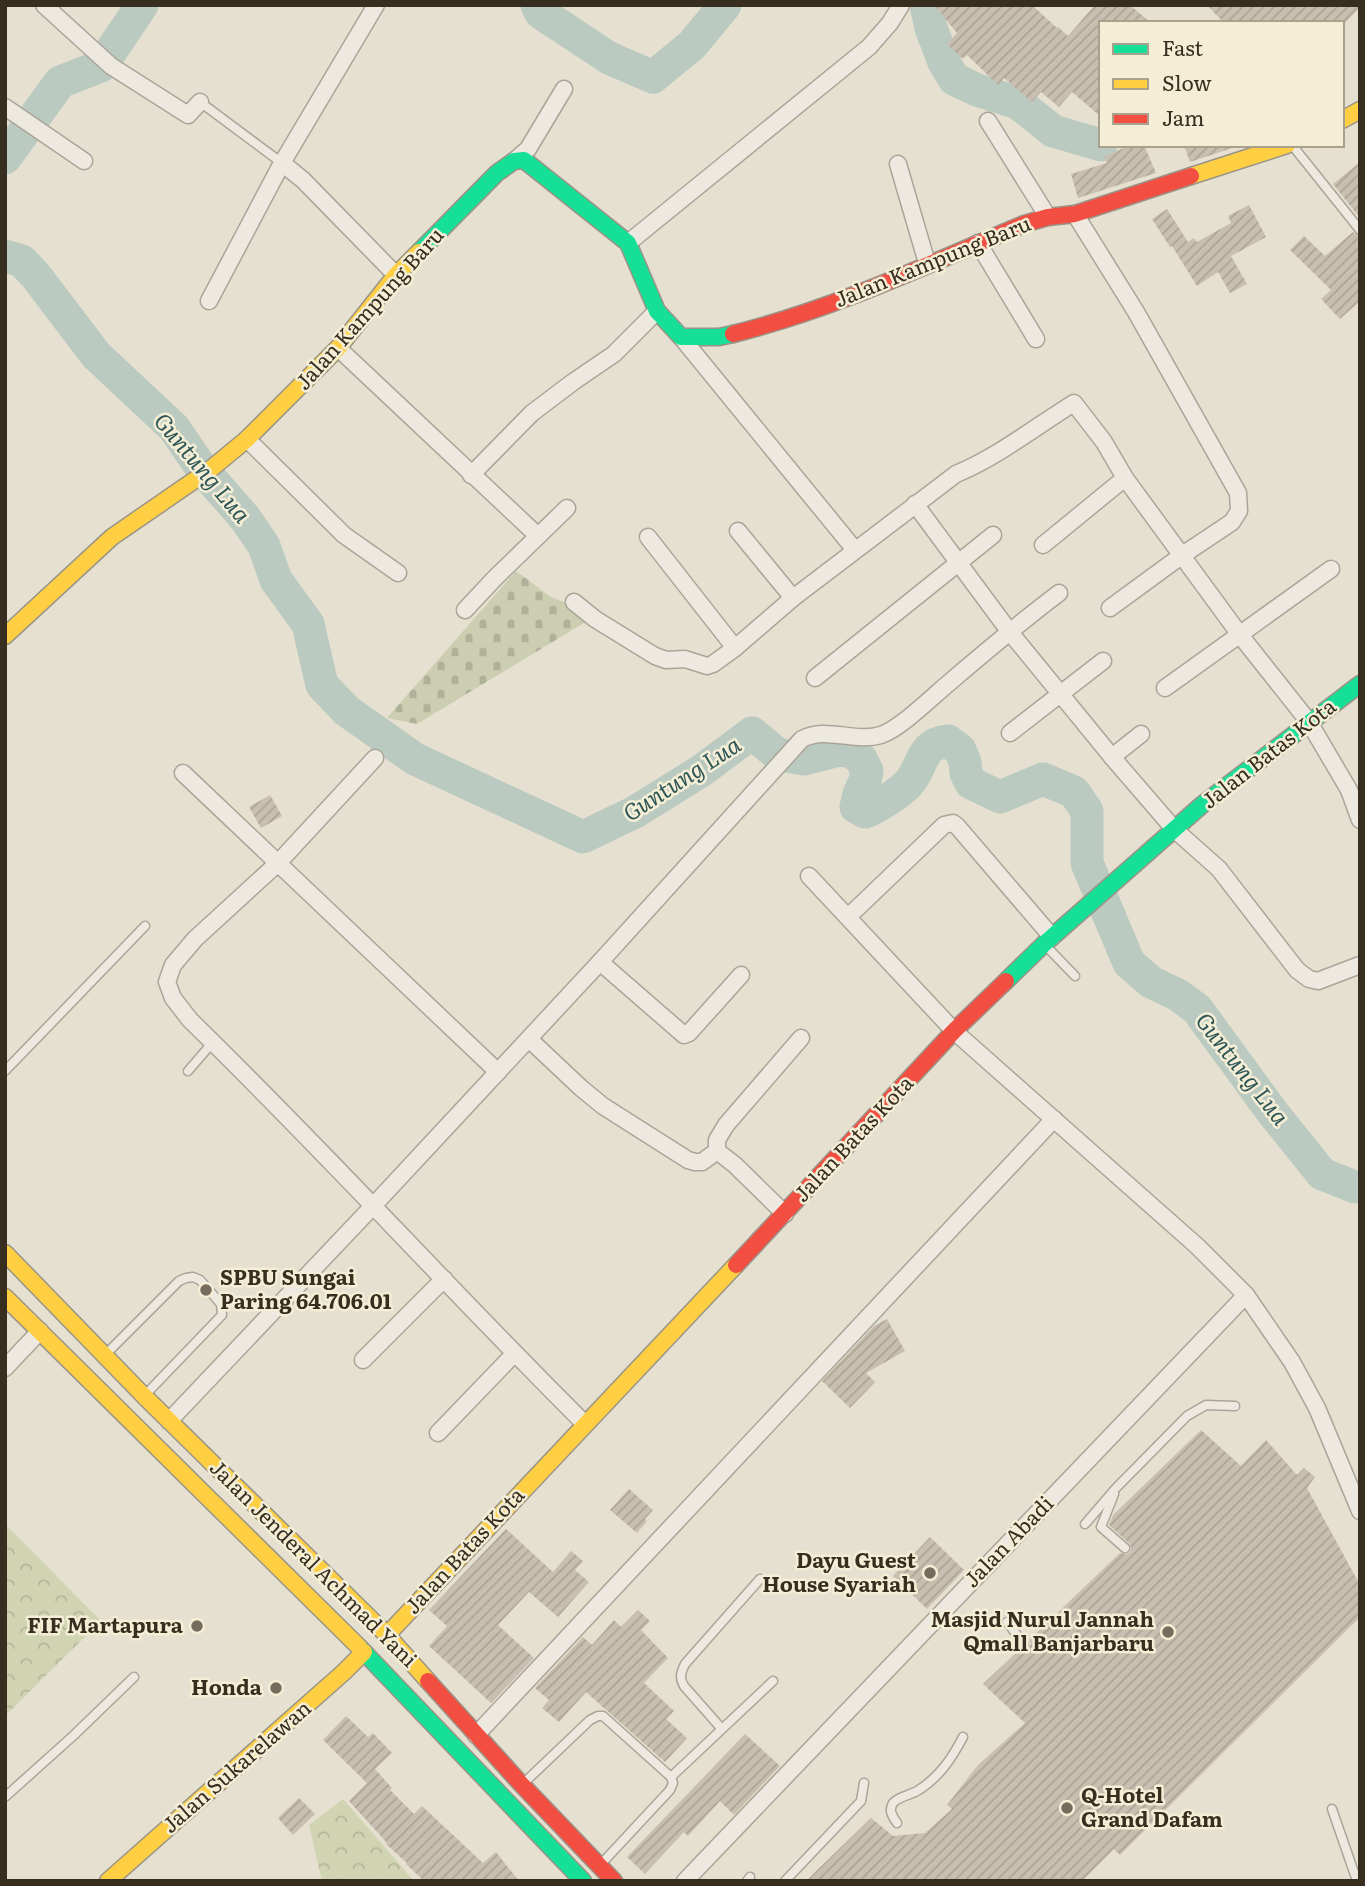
<svg xmlns="http://www.w3.org/2000/svg" width="1365" height="1886" viewBox="0 0 1365 1886" font-family="Literata,serif">
<style>
.forest{fill:url(#forest-crowns)}
.cemetery{fill:url(#cemetery-stones)}
.lines{fill:none;stroke-linecap:round;stroke-linejoin:round}
.river{stroke:#bacac1;stroke-width:33}
.building{fill:url(#building-hatch)}
.lane-casing{stroke:#aaa598;stroke-width:11}
.street-casing{stroke:#aaa598;stroke-width:19}
.fast-casing{stroke:#9a9488;stroke-width:19}
.slow-casing{stroke:#9a9488;stroke-width:19}
.jam-casing{stroke:#9a9488;stroke-width:19}
.lane{stroke:#ede9e0;stroke-width:8}
.street{stroke:#ede9e0;stroke-width:16}
.fast{stroke:#16e098;stroke-width:16}
.slow{stroke:#ffcf43;stroke-width:16}
.jam{stroke:#f24e42;stroke-width:16}
.poi-dot{fill:#756c5d;stroke:#f4eed6;stroke-width:2.5}
.labels{text-anchor:middle;stroke-width:5;stroke-linejoin:round;paint-order:stroke}
.street-label{font-size:21px;fill:#382e20;stroke:#f4eed6}
.poi-label{font-size:21px;font-weight:bold;fill:#382e20;stroke:#f4eed6;text-anchor:end}
.water-label{font-size:23px;font-style:italic;fill:#305757;stroke:#f4eed6}
</style>
<defs>
<pattern id="forest-crowns" width="20" height="18" patternUnits="userSpaceOnUse" patternTransform="scale(1.75)"><rect width="20" height="18" fill="#d1d4b2"/><path d="M2 6a3 3 0 1 1 6 0M12 15a3 3 0 1 1 6 0" fill="none" stroke="#b4b699"/></pattern>
<pattern id="cemetery-stones" width="16" height="16" patternUnits="userSpaceOnUse" patternTransform="scale(1.75)"><rect width="16" height="16" fill="#ccceb2"/><path d="M2 7V4a2 2 0 0 1 4 0v3zM10 15v-3a2 2 0 0 1 4 0v3z" fill="#b0b199"/></pattern>
<pattern id="building-hatch" width="6" height="6" patternUnits="userSpaceOnUse" patternTransform="scale(1.75)"><rect width="6" height="6" fill="#c8bfb0"/><path d="M-1 1l2-2M0 6l6-6M5 7l2-2" fill="none" stroke="#ada497"/></pattern>
</defs>
<rect width="100%" height="100%" fill="#e5e0cf"/>
<g class="forest">
<path d="M5 1524 101 1621 5 1716Z"/>
<path d="M343 1799 414 1881H322L309 1825Z"/>
</g>
<path class="cemetery" d="M516 571 551 597 597 615 417 724 387 718Z"/>
<g class="lines">
<g class="river">
<path d="M537 5 541 13 609 58 653 77 692 45 725 5"/>
<path d="M926 5 931 28 944 62 954 79 977 90 1018 103 1053 131 1101 145"/>
<path d="M5 158 60 82 101 66 142 5"/>
<path d="M5 256 22 261 36 276 96 355 174 428 202 469 245 518 264 546 276 580 308 624 322 685 347 711 415 759 583 837 635 812 701 771 752 733 777 754 804 759 839 750 852 752 861 759 867 771 865 781 859 794 856 807 865 812C878 807 898 794 908 784 924 767 919 744 948 741L960 750 965 762 966 773 971 783 1000 797 1043 779 1074 792 1087 811V863L1129 963 1151 982 1178 995 1197 1009 1273 1113 1322 1174 1355 1187"/>
</g>
</g>
<g class="building">
<path d="M934 5H1032L1057 28 1058 27 1068 36 1095 5H1130L1151 23H1101V117L1072 92 1059 107 1041 92 1032 102 1004 78 998 85 967 55 963 59 947 44 957 33Z"/>
<path d="M1207 5H1360V7L1345 23H1224Z"/>
<path d="M1130 145H1144L1156 173 1078 198 1071 174 1107 163 1104 157Z"/>
<path d="M1184 145H1241L1190 162Z"/>
<path d="M1360 162V218L1333 184Z"/>
<path d="M1249 205 1266 237 1231 256 1247 284 1230 293 1218 272 1197 286 1172 246 1170 247 1152 219 1167 209 1188 242 1194 238 1197 242 1231 223 1228 216Z"/>
<path d="M1353 232 1360 236V301L1340 319 1321 299 1331 290 1290 250 1304 236 1325 256Z"/>
<path d="M270 795 282 816 261 828 249 807Z"/>
<path d="M887 1319 905 1351 866 1373 875 1382 850 1408 822 1381 874 1326Z"/>
<path d="M1201 1430 1241 1466 1266 1440 1297 1475 1304 1468 1315 1477 1307 1488 1360 1585V1617L1120 1855 1114 1849 1082 1881H806L871 1818 893 1836 925 1833 952 1809 947 1805 978 1765 1025 1723 983 1684 1020 1649 1024 1651 1028 1649 1031 1644 1029 1640 1120 1553 1126 1554 1130 1552 1131 1549 1130 1544 1109 1525 1113 1515Z"/>
<path d="M629 1489 653 1510 645 1519 647 1521 637 1533 610 1510Z"/>
<path d="M506 1529 553 1572 571 1551 583 1561 575 1570 589 1582 558 1617 529 1592 498 1625 534 1658 491 1703 429 1646 447 1626 429 1610Z"/>
<path d="M930 1537 964 1570 927 1609 893 1576Z"/>
<path d="M638 1610 650 1621 641 1630 668 1658 644 1683 674 1711 666 1719 687 1738 665 1762 586 1692 559 1722 542 1708 549 1700 535 1688 583 1637 592 1645 614 1620 621 1627Z"/>
<path d="M346 1716 368 1737 373 1733 392 1753 375 1769 392 1788 390 1790 414 1814 422 1806 483 1863 496 1852 519 1881H424L406 1864 407 1863 386 1844 387 1843 349 1801 367 1783 323 1740Z"/>
<path d="M745 1734 780 1766 734 1815 720 1801 688 1836 684 1832 645 1874 627 1857Z"/>
<path d="M299 1798 315 1814 293 1835 278 1818Z"/>
</g>
<g class="lines">
<g class="lane-casing">
<g id="lane">
<path d="M200 102 282 163"/>
<path d="M1292 145 1360 230"/>
<path d="M1046 946 1075 976"/>
<path d="M5 1071 145 926"/>
<path d="M188 1071 213 1042"/>
<path d="M107 1353 179 1281 186 1278 193 1277 200 1280 221 1304 222 1315 148 1392"/>
<path d="M1114 1494 1101 1527 1125 1548"/>
<path d="M1085 1524 1116 1488 1187 1416 1206 1405 1235 1406"/>
<path d="M1007 1622 1024 1644"/>
<path d="M721 1728 684 1686C679 1678 681 1672 685 1664L760 1579"/>
<path d="M671 1777 773 1681"/>
<path d="M526 1781 590 1720 598 1716H603L671 1777 673 1783 670 1790 603 1862"/>
<path d="M5 1797 73 1736 134 1677"/>
<path d="M1332 1809 1357 1881"/>
<path d="M897 1823C893 1817 888 1811 893 1803 898 1797 910 1795 917 1791 939 1778 952 1758 963 1737"/>
<path d="M747 1881 750 1877"/>
<path d="M785 1881 861 1801 864 1783"/>
</g>
</g>
<g class="street-casing">
<g id="street">
<path d="M44 5 111 66 188 115 200 102"/>
<path d="M5 107 84 161"/>
<path d="M988 121 1048 217"/>
<path d="M514 161 528 149 564 89"/>
<path d="M282 163 303 180 396 275"/>
<path d="M898 164 927 263"/>
<path d="M1075 214 1136 312 1238 493 1239 511 1232 522 1181 556 1110 608"/>
<path d="M628 243 869 47 890 23 901 5"/>
<path d="M978 243 1036 339"/>
<path d="M209 301 282 163 376 5"/>
<path d="M681 337 855 550"/>
<path d="M338 348 538 536"/>
<path d="M247 439 344 535 398 573"/>
<path d="M471 475 532 413 573 382 614 354 657 311"/>
<path d="M1125 478 1240 635 1309 722 1349 790 1360 820"/>
<path d="M915 504 1009 631 1112 757 1174 829 1219 869 1297 970 1309 979 1318 981 1360 965"/>
<path d="M738 531 793 598"/>
<path d="M648 537 735 648"/>
<path d="M574 602 595 619 655 656 666 660 685 659 707 666 713 664 735 648 793 598 956 474C999 456 1035 427 1074 403L1104 442 1125 478 1043 545"/>
<path d="M465 610 495 578 567 508"/>
<path d="M815 678 993 535"/>
<path d="M1165 688 1331 569"/>
<path d="M1010 733 1103 661"/>
<path d="M1112 757 1141 734"/>
<path d="M375 758 278 863 195 939 173 965 167 982 173 998 190 1020C325 1151 451 1291 585 1424"/>
<path d="M183 773 498 1072"/>
<path d="M809 876 954 1031 1197 1246 1246 1295 1292 1362 1317 1408 1360 1511"/>
<path d="M848 917 944 825 953 823 957 826 1052 937"/>
<path d="M600 962 684 1035 689 1033 741 975"/>
<path d="M529 1039 581 1088 603 1106 688 1160 695 1162H702L717 1151 735 1165 785 1214"/>
<path d="M717 1151V1140L726 1125 801 1038"/>
<path d="M363 1360 444 1279"/>
<path d="M5 1368 40 1331"/>
<path d="M169 1421 373 1206 600 962 802 739C826 726 855 743 881 735 901 728 933 696 950 682 986 651 1021 622 1059 593"/>
<path d="M438 1433 514 1354"/>
<path d="M476 1735 1054 1119"/>
<path d="M685 1881 1246 1295"/>
</g>
</g>
<g class="fast-casing">
<g id="fast">
<path d="M419 252 497 173 514 161 524 160 628 243 657 311 681 337H719L733 334"/>
<path d="M1006 981 1044 944 1203 804 1360 684"/>
<path d="M360 1648 583 1881"/>
</g>
</g>
<g class="slow-casing">
<g id="slow">
<path d="M1342 120 1360 110"/>
<path d="M1191 176 1287 145"/>
<path d="M5 636 112 537 212 468 247 439 338 348 396 275 419 252"/>
<path d="M5 1253 144 1396 387 1635 428 1681"/>
<path d="M5 1297 360 1648"/>
<path d="M387 1635 736 1265"/>
<path d="M108 1881 344 1672 364 1652"/>
</g>
</g>
<g class="jam-casing">
<g id="jam">
<path d="M733 334C834 309 929 264 1024 224L1048 217 1075 214 1191 176"/>
<path d="M736 1265 954 1031 1006 981"/>
<path d="M428 1681 522 1785 614 1881"/>
</g>
</g>
<use href="#lane" class="lane"/>
<use href="#street" class="street"/>
<use href="#fast" class="fast"/>
<use href="#slow" class="slow"/>
<use href="#jam" class="jam"/>
</g>
<g class="poi-dot">
<circle cx="206" cy="1290" r="7"/>
<circle cx="930" cy="1573" r="7"/>
<circle cx="197" cy="1626" r="7"/>
<circle cx="1168" cy="1632" r="7"/>
<circle cx="276" cy="1688" r="7"/>
<circle cx="1067" cy="1808" r="7"/>
</g>
<g class="labels">
<g class="street-label">
<text transform="translate(933 262) rotate(-22)" y="7">Jalan Kampung Baru</text>
<text transform="translate(370 309) rotate(-48)" y="7">Jalan Kampung Baru</text>
<text transform="translate(1269 754) rotate(-38)" y="7">Jalan Batas Kota</text>
<text transform="translate(854 1139) rotate(-47)" y="7">Jalan Batas Kota</text>
<text transform="translate(1009 1542) rotate(-46)" y="7">Jalan Abadi</text>
<text transform="translate(465 1551) rotate(-47)" y="7">Jalan Batas Kota</text>
<text transform="translate(313 1564) rotate(45)" y="7">Jalan Jenderal Achmad Yani</text>
<text transform="translate(237 1767) rotate(-41)" y="7">Jalan Sukarelawan</text>
</g>
<g class="poi-label">
<text x="220" y="1285" text-anchor="start">SPBU Sungai<tspan x="220" dy="24">Paring 64.706.01</tspan></text>
<text x="916" y="1568">Dayu Guest<tspan x="916" dy="24">House Syariah</tspan></text>
<text x="1154" y="1627">Masjid Nurul Jannah<tspan x="1154" dy="24">Qmall Banjarbaru</tspan></text>
<text x="183" y="1633">FIF Martapura</text>
<text x="262" y="1695">Honda</text>
<text x="1081" y="1803" text-anchor="start">Q-Hotel<tspan x="1081" dy="24">Grand Dafam</tspan></text>
</g>
<g class="water-label">
<text transform="translate(202 468) rotate(50)" y="8">Guntung Lua</text>
<text transform="translate(682 779) rotate(-33)" y="8">Guntung Lua</text>
<text transform="translate(1242 1069) rotate(52)" y="8">Guntung Lua</text>
</g>
</g>
<rect width="1365" height="1886" fill="none" stroke="#382e20" stroke-width="14"/>
<rect x="1099" y="21" width="245" height="126" fill="#f4eed6" stroke="#a9a18d" stroke-width="2"/>
<rect x="1113" y="44" width="35" height="10" fill="#16e098" stroke="#a9a18d" stroke-width="2"/>
<text x="1162" y="56" font-size="21" fill="#382e20">Fast</text>
<rect x="1113" y="79" width="35" height="10" fill="#ffcf43" stroke="#a9a18d" stroke-width="2"/>
<text x="1162" y="91" font-size="21" fill="#382e20">Slow</text>
<rect x="1113" y="114" width="35" height="10" fill="#f24e42" stroke="#a9a18d" stroke-width="2"/>
<text x="1162" y="126" font-size="21" fill="#382e20">Jam</text>
</svg>
